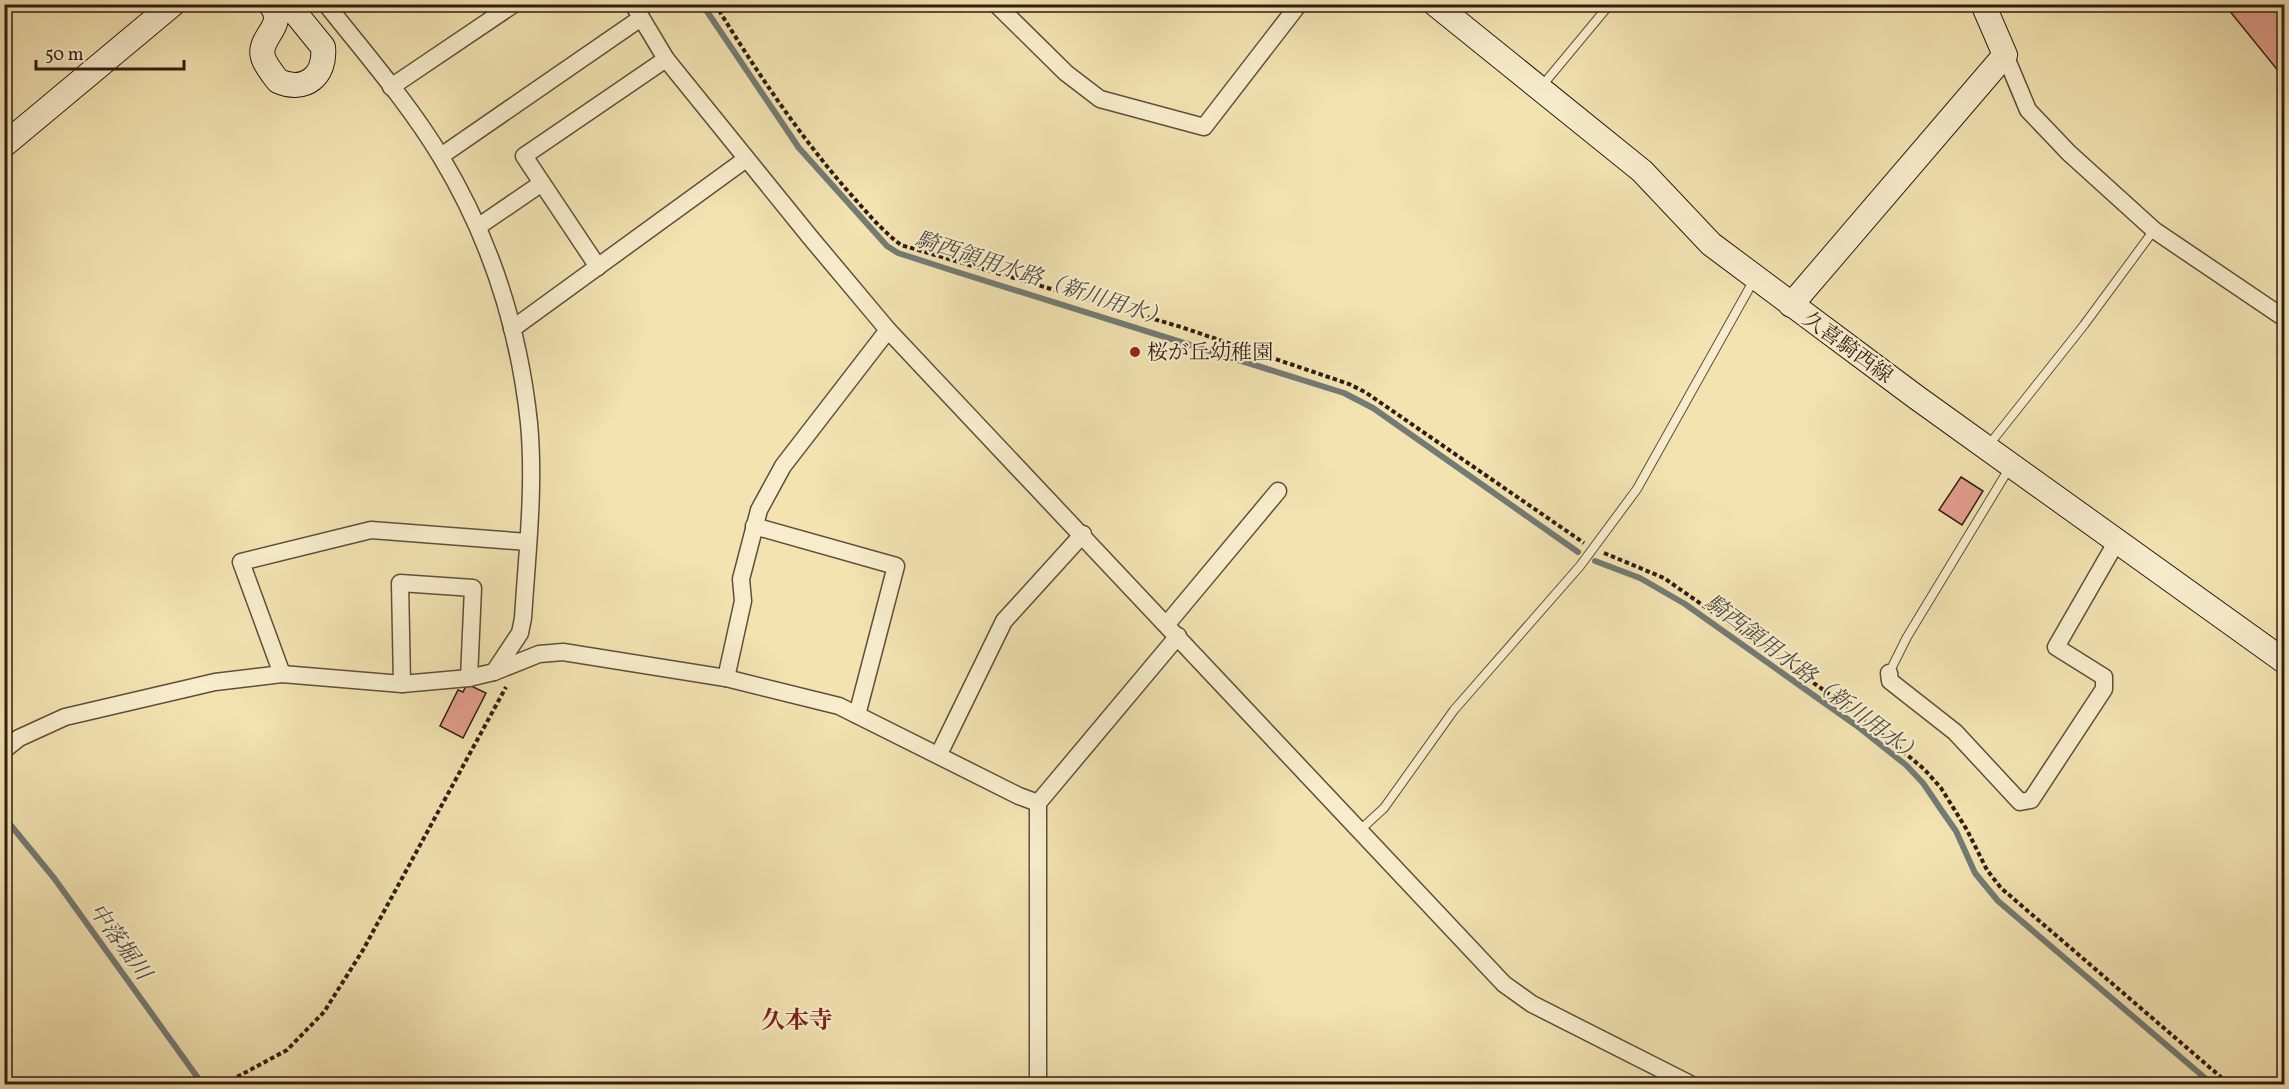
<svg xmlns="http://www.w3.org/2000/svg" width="2289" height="1089" viewBox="0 0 2289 1089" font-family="Vollkorn,'Noto Serif JP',serif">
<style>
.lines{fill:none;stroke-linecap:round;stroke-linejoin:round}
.stream{stroke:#737b75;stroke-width:6}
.building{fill:#e49f8e;stroke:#311c13;stroke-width:1.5}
.lane-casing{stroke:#614e3a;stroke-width:10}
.street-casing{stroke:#614e3a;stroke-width:19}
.secondary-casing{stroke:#311c13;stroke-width:26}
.path{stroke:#311c13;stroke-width:4;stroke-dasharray:4.5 3;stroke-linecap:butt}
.lane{stroke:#f7edcc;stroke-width:8}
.street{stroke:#f7edcc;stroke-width:16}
.secondary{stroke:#f7edcc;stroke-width:24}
.poi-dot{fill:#8f2418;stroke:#f7edcc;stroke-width:2}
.labels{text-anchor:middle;stroke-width:4.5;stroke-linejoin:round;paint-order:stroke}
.street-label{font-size:21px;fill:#311c13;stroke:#f7edcc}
.poi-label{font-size:21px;fill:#311c13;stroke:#f7edcc;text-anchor:start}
.water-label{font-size:22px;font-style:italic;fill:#524c44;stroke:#f7edcc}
.quarter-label{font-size:24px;font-weight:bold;fill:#7a1f14;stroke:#f7edcc}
</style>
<rect width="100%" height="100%" fill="#f2e3b1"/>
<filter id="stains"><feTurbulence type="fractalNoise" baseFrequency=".00333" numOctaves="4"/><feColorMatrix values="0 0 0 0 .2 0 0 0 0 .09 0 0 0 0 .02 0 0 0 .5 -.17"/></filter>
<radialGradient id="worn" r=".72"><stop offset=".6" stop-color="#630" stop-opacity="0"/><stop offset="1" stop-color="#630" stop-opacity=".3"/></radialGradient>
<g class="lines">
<g class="stream">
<path d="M702 4 799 148 887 246 898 253 957 272 1344 393 1373 408 1578 552"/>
<path d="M1595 561 1640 578 1685 604 1857 726 1906 765 1923 783 1942 811 1956 831 1975 873 1998 901 2212 1084"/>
<path d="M4 817 54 878 198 1078 188 1084"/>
</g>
</g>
<g class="building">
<path d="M2224 4H2284V78Z"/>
<path d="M1961 477 1983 491 1962 525 1939 510Z"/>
<path d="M467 684 486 693 463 738 440 726 458 690 463 692Z"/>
</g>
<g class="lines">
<g class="lane-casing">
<g id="lane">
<path d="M1541 87 1610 4"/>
<path d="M1988 446 2084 325 2154 230"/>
<path d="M1889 673 1907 637 2010 467"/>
<path d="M1359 831 1384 808 1454 710 1580 566 1637 489 1755 278"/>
</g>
</g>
<g class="street-casing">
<g id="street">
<path d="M326 4C364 52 410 105 441 157 490 238 519 329 529 423 535 487 527 554 523 618L520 633 494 672"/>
<path d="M633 4 666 59 810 237 888 330 1504 984 1532 1004 1690 1084"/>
<path d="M996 4 1066 73 1100 99 1204 127 1299 4"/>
<path d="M2005 55 2028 110 2069 153 2154 230 2284 318"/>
<path d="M391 87 514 4"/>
<path d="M441 156 641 18"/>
<path d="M479 226 542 183"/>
<path d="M598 267 524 156 666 59"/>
<path d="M512 329 746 159"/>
<path d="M754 526 896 566 857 715"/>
<path d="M1167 624 1278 491"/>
<path d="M1889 673 1890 681 1955 732 2020 802 2031 800 2104 689V677L2056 647 2117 541"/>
<path d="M282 674 241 562 371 530 528 542"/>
<path d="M726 678 743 601 741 579 759 510 783 466 888 330"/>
<path d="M402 684 400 583 473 588 469 678"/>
<path d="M4 750 19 738 65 717 215 682 282 674 402 684 469 678 494 672 539 654 563 652 726 678 839 706 1019 796 1038 803"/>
<path d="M939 754 1004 621 1083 534"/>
<path d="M1038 1084V803L1178 636"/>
</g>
</g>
<g class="secondary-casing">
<g id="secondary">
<path d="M270 4C289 25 257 37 263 57 265 65 273 74 278 81 305 93 326 76 323 47L288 4"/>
<path d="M1435 4 1642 171 1711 244 1916 397 2284 661"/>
<path d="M4 145 173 4"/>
<path d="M1791 305 2005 55 1983 4"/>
</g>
</g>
<g class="path">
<path d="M715 4C755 69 796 131 846 189 864 209 880 229 901 245L1181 327 1349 384 1365 392 1584 543"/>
<path d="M1604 553 1664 578 1862 717 1924 769 1941 788 1967 830 1987 870 2001 888 2229 1084"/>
<path d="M224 1084 287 1050 324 1012 363 950 506 687"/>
</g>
<use href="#lane" class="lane"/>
<use href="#street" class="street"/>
<use href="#secondary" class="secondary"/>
</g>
<circle class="poi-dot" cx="1135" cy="352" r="6"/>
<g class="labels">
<g class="street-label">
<text transform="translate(1848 347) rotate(36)" y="7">久喜騎西線</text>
</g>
<g class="poi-label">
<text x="1147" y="359">桜が丘幼稚園</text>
</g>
<g class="water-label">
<text transform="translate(1042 278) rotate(18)" y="8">騎西領用水路（新川用水）</text>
<text transform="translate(1814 678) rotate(37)" y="8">騎西領用水路（新川用水）</text>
<text transform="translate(121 941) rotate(54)" y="8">中落堀川</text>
</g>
<g class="quarter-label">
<text x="797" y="1028">久本寺</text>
</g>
</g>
<rect width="2289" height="1089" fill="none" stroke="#f2e3b1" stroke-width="24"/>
<rect x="6" y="6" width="2277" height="1077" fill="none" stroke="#311c13" stroke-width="3"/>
<rect x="12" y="12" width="2265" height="1065" fill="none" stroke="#311c13" stroke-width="1.5"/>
<path d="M36 60v9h148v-9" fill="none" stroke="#311c13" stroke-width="3"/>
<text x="45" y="60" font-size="18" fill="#311c13" stroke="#f7edcc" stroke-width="4.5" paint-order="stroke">50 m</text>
<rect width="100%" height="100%" filter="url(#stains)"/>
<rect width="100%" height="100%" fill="url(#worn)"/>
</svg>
